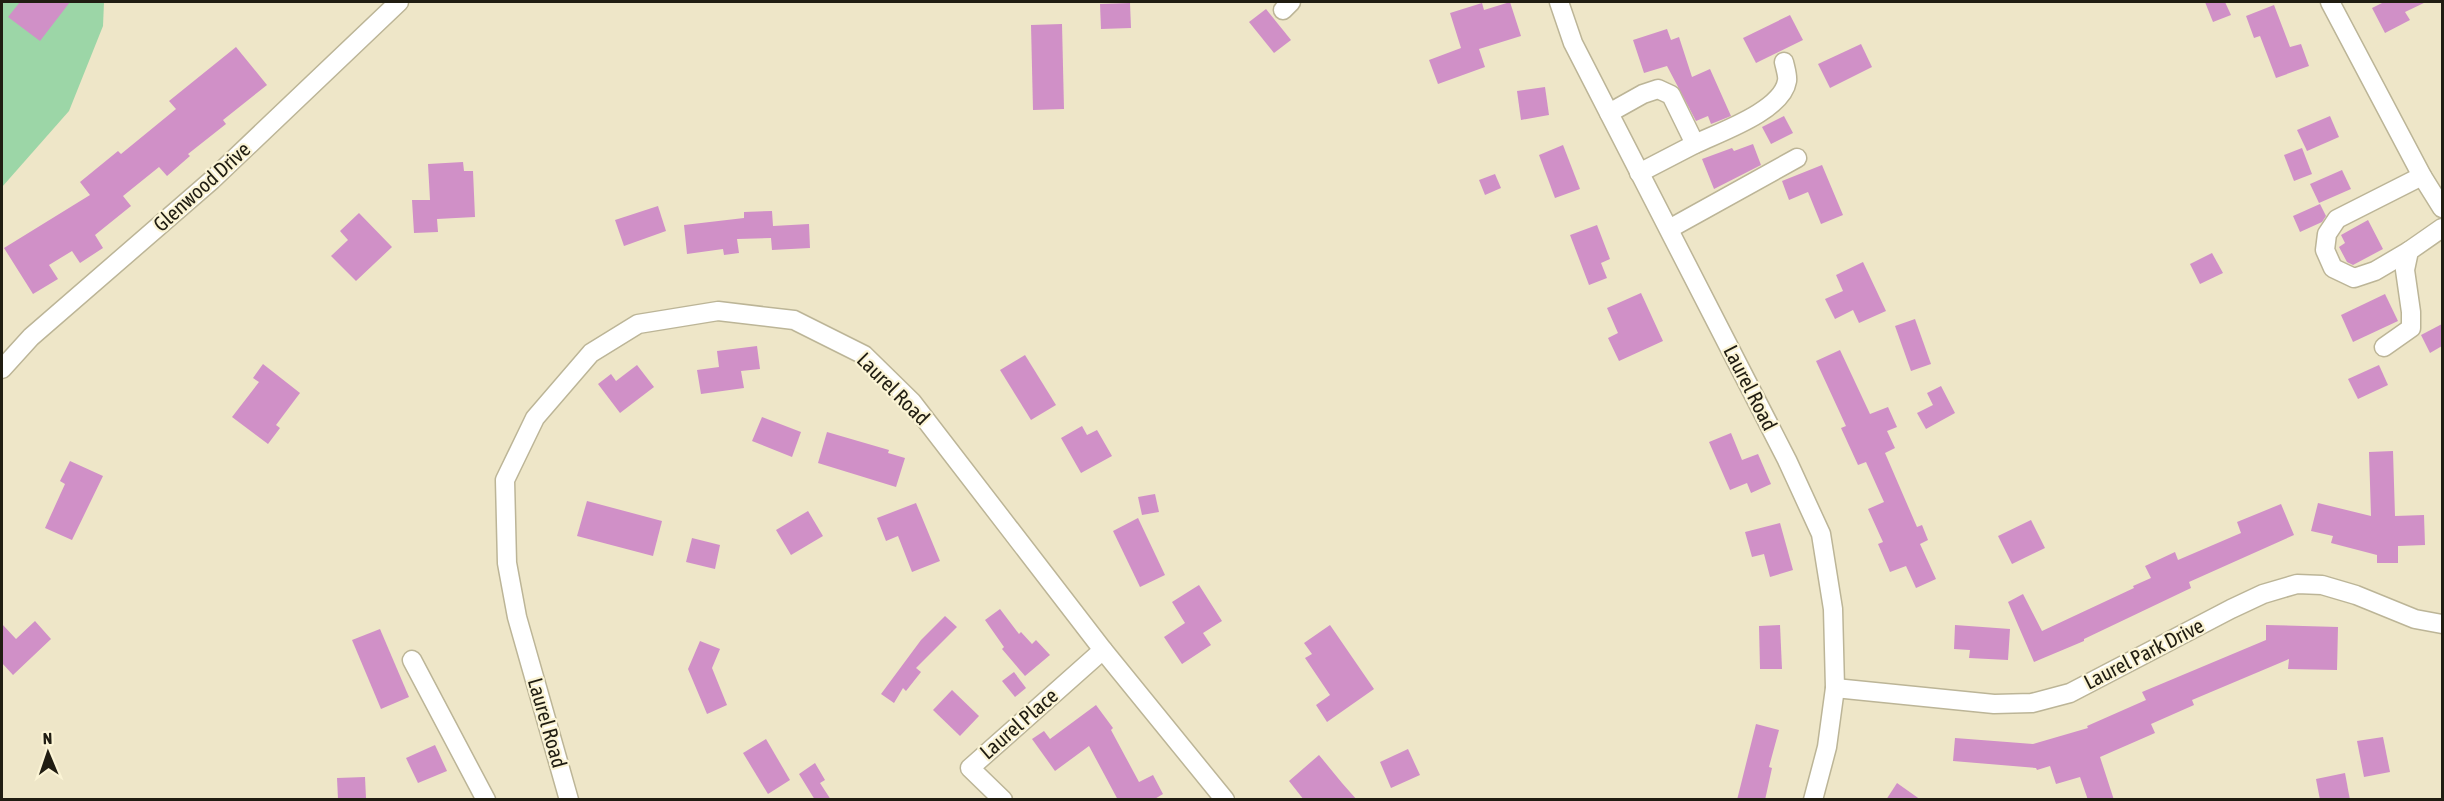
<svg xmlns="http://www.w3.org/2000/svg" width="2444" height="801" viewBox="0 0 2444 801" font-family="'Asap Condensed',sans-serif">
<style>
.green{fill:#9cd6a7}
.building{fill:#d090c7}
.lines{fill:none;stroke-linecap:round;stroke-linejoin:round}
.minor-casing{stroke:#bcb597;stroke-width:21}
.minor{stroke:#fff;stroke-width:18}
.labels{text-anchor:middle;stroke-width:4.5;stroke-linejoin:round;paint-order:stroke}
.street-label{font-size:21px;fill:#201d12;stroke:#fbf4d5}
</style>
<rect width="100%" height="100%" fill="#eee6c8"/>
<path class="green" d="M2 2H104L103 26 69 111 2 187Z"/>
<g class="building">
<path d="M20 2H70L40 41 8 17Z"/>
<path d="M1510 2 1521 36 1479 49 1485 67 1438 84 1429 60 1461 48 1450 13 1482 3 1484 10Z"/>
<path d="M2205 2H2225L2231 15 2213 22Z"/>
<path d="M2384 2H2426L2405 12 2410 20 2385 33 2372 8Z"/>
<path d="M1130 3 1131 28 1101 29 1100 4Z"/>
<path d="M2274 5 2290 47 2301 44 2309 66 2276 78 2260 36 2254 38 2246 16Z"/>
<path d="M1266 9 1291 40 1274 53 1249 22Z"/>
<path d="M1790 15 1803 40 1756 63 1743 38Z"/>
<path d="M1062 24 1064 109 1033 110 1031 25Z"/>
<path d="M1667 29 1671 40 1679 37 1692 77 1710 69 1731 116 1711 124 1708 116 1696 121 1667 66 1644 73 1633 40Z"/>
<path d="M1861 44 1872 67 1830 88 1818 64Z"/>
<path d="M236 47 267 85 223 120 226 124 188 154 190 156 167 176 159 167 123 196 131 206 95 235 103 248 80 263 72 251 49 265 58 279 33 294 4 248 90 195 80 182 118 151 121 154 176 109 169 101Z"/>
<path d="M1545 87 1549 115 1521 120 1517 91Z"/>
<path d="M1784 116 1793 133 1771 144 1762 127Z"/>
<path d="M2330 116 2339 137 2307 151 2297 130Z"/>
<path d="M1753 144 1761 165 1714 189 1702 159 1732 148 1734 151Z"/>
<path d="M1563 145 1580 189 1555 198 1539 155Z"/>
<path d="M2302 148 2312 174 2294 181 2284 155Z"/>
<path d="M463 162 464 171H473L475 217 437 219 438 232 414 233 412 200H430L428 164Z"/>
<path d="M1822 165 1843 215 1821 224 1808 192 1789 200 1782 181Z"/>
<path d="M2342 170 2351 189 2319 203 2310 184Z"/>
<path d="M1495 174 1501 188 1485 195 1479 180Z"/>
<path d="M2320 204 2326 216 2322 222 2300 232 2293 216Z"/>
<path d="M658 206 666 231 624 246 615 220Z"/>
<path d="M772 211 773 226 809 224 810 248 772 250 771 238 737 239 739 253 724 255 723 249 687 254 684 225 744 218V212Z"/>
<path d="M359 213 392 247 356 281 331 256 348 240 340 231Z"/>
<path d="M2368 220 2383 249 2353 265 2347 262 2339 247 2345 243 2341 235Z"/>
<path d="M1597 225 1610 259 1601 263 1607 278 1589 285 1570 235Z"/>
<path d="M2212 253 2223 273 2200 284 2190 264Z"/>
<path d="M1863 262 1886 311 1859 323 1853 310 1835 319 1825 299 1843 291 1836 275Z"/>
<path d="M1641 293 1663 341 1619 361 1608 338 1618 333 1607 308Z"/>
<path d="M2385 294 2398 321 2353 342 2341 315Z"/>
<path d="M1915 319 1931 364 1911 371 1895 326Z"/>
<path d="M2442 324V346L2430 353 2421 335Z"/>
<path d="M757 346 760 369 741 371 744 388 701 394 697 370 719 367 717 351Z"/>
<path d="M1840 350 1870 414 1888 407 1897 427 1887 431 1895 448 1885 453 1917 527 1922 525 1928 540 1920 544 1936 579 1916 588 1906 566 1890 572 1878 544 1883 542 1868 509 1884 502 1866 462 1858 465 1841 428 1846 426 1816 361Z"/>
<path d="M1025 355 1056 405 1031 420 1000 370Z"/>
<path d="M263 364 300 393 276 425 280 428 268 444 232 417 259 382 253 378Z"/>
<path d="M637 365 654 387 620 413 598 384 611 374 616 381Z"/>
<path d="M2379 365 2388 385 2358 399 2348 379Z"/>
<path d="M1941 386 1955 413 1926 429 1917 413 1933 405 1927 393Z"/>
<path d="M762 417 801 432 792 457 752 441Z"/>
<path d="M1082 426 1087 435 1097 430 1112 456 1081 473 1061 438Z"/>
<path d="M827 432 889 450 888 453 905 458 896 487 818 463Z"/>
<path d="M1731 433 1742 460 1758 454 1771 484 1751 493 1747 483 1730 490 1709 442Z"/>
<path d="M2393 451 2395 516 2424 515 2425 545 2398 546V563H2377V555L2331 543 2333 536 2311 531 2318 503 2371 516 2369 452Z"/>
<path d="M70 461 103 476 72 540 45 528 65 484 60 481Z"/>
<path d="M1155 494 1159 512 1142 515 1138 497Z"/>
<path d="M587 501 662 521 653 556 577 536Z"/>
<path d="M916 503 940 561 912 572 898 536 886 541 877 518Z"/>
<path d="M2281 504 2294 535 2189 582 2191 588 2084 639V641L2034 662 2008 602 2023 594 2042 631 2134 588 2133 586 2151 578 2145 566 2175 552 2178 560 2241 533 2237 522Z"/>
<path d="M808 511 823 536 791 555 776 530Z"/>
<path d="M1138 518 1165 575 1140 587 1113 531Z"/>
<path d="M2031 520 2045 548 2012 564 1998 536Z"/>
<path d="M1780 523 1793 570 1770 577 1764 554 1752 557 1745 532Z"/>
<path d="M692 538 720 545 715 569 686 562Z"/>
<path d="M1199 585 1222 621 1203 633 1211 645 1182 664 1164 637 1185 623 1172 602Z"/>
<path d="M1000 609 1019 634 1021 632 1032 644 1036 640 1050 655 1025 676 1002 649 1004 647 985 620Z"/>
<path d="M945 616 957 627 916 668 921 672 906 691 903 688 894 703 881 694 921 640Z"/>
<path d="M35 621 51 639 13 675 2 663V624L16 639Z"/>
<path d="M1330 625 1374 689 1327 722 1316 705 1330 695 1305 658 1312 654 1304 643Z"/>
<path d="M1780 625 1782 669H1760L1759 626Z"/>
<path d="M1955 625 2010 629 2008 660 1969 658 1970 650 1954 649Z"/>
<path d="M2266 625 2338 627 2337 670 2288 669 2289 659 2192 700 2194 705 2151 724 2155 733 2100 757 2114 800H2088L2080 777 2056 784 2050 766 2037 770 2036 768 1953 761 1955 738 2033 744 2088 728 2087 726 2146 700 2142 692 2266 640Z"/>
<path d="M380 629 409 697 381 709 352 640Z"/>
<path d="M700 641 720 649 712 668 727 705 707 714 688 669Z"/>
<path d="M1014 672 1026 688 1015 697 1002 681Z"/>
<path d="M952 690 979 716 960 736 933 710Z"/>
<path d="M1096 705 1113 728 1111 730 1139 782 1153 775 1163 794 1153 800H1118L1089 746 1055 771 1032 739 1044 731 1050 739Z"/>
<path d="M1756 724 1779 730 1769 767 1772 768 1765 800H1737Z"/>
<path d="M2383 737 2390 772 2364 777 2357 741Z"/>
<path d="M766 739 790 780 768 794 743 753Z"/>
<path d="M435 745 447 771 418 783 406 758Z"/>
<path d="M1408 749 1420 775 1391 788 1380 762Z"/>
<path d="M1319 755 1342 783 1357 800H1304L1289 781Z"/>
<path d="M815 763 825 780 820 783 831 800H815L799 774Z"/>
<path d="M2345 773 2350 800H2320L2316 779Z"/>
<path d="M365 777 366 798 338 799 337 778Z"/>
<path d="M1897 783 1921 800H1886Z"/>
</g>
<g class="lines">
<g class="minor-casing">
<g id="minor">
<path d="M1559 2 1573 43 1787 460 1821 534 1833 609 1835 688 1827 747 1813 800"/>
<path d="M2330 2 2422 176 2442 208"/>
<path d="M1283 10 1291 2"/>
<path d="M1609 113 1643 94 1658 89 1671 95 1695 144 1639 173"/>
<path d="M1695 144C1720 132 1782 111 1787 81 1788 76 1785 67 1784 62"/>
<path d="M1669 229 1797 158"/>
<path d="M2409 251 2375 271 2354 278 2333 268 2325 250 2327 234 2337 219 2422 176"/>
<path d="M2384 347 2411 328V312L2405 270 2409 251 2442 228"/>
<path d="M2 369 31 337 212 180 399 2"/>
<path d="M412 660 486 800"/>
<path d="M1835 688 1994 704 2032 703 2070 693 2231 609 2263 594 2297 584 2322 585 2356 595 2415 619 2442 624"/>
<path d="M569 800 517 617 507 563 505 480 535 418 591 353 638 324 718 311 794 320 864 355 912 402 1103 650 1225 800"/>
<path d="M1003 800 970 768 1103 650"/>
</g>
</g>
<use href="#minor" class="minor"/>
</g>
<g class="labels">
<g class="street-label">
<text transform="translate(202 187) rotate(-42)" y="7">Glenwood Drive</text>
<text transform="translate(1750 388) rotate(63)" y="7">Laurel Road</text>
<text transform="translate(893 389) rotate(45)" y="7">Laurel Road</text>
<text transform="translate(2144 654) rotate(-27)" y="7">Laurel Park Drive</text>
<text transform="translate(547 723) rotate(74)" y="7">Laurel Road</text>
<text transform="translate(1019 724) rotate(-41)" y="7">Laurel Place</text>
</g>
</g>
<rect width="2444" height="801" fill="none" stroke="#201d12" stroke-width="6"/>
<g transform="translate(48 753) rotate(358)" stroke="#fbf4d5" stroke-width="4.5" paint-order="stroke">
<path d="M0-4.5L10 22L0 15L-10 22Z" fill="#201d12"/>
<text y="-9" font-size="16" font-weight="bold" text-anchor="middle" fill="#201d12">N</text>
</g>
</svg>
